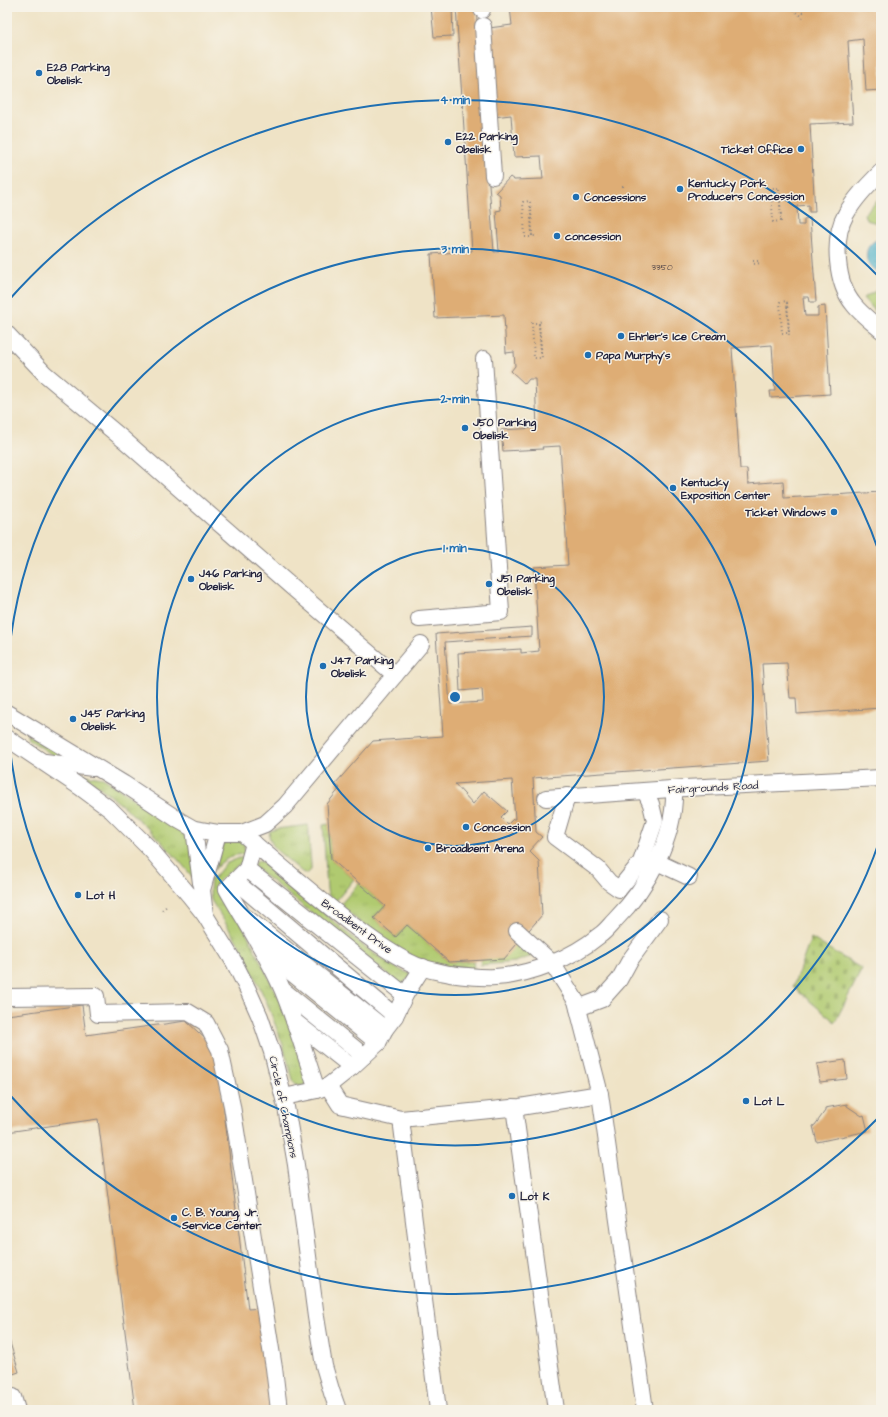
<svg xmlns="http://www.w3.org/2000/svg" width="888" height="1417" viewBox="0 0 888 1417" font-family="'Architects Daughter',sans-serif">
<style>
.grass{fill:url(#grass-tufts);stroke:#697655}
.cemetery{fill:url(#cemetery-stones);stroke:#697655}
.water{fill:url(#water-ripples);stroke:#346881}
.building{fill:#dead74;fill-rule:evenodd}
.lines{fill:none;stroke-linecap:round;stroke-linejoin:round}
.minor-casing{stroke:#888280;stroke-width:18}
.path{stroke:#888280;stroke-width:2;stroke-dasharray:1 3;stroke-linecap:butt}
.minor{stroke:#fff;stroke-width:16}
.ring{fill:none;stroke:#1f6fb2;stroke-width:2}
.poi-dot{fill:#1f6fb2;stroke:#f7f3e8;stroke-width:1.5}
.labels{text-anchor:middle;stroke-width:3;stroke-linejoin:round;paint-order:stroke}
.number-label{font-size:9px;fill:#514549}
.poi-label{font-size:11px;font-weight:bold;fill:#22223b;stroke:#f7f3e8;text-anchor:start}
.street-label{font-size:11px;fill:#22223b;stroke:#f7f3e8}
.centre{fill:#1f6fb2;stroke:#f7f3e8;stroke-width:2}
.ring-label{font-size:12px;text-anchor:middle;font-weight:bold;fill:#1f6fb2;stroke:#f7f3e8;stroke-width:3;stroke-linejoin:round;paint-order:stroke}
</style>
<defs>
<pattern id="grass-tufts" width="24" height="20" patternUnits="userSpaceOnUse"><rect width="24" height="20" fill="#b0ca6f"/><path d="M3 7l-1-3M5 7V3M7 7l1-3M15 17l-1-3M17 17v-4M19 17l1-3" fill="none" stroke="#97ad61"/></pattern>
<pattern id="cemetery-stones" width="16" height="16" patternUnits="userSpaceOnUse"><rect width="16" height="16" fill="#b0ca6f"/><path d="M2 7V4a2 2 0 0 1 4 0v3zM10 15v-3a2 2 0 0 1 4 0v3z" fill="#97ad61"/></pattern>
<pattern id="water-ripples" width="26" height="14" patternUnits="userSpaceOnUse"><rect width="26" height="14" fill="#47aec7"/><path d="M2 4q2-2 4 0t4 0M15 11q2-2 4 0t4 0" fill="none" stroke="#3b8da3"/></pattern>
</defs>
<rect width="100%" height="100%" fill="#f7f3e8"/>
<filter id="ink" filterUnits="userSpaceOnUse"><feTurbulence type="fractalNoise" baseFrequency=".025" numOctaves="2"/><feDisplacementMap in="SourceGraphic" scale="8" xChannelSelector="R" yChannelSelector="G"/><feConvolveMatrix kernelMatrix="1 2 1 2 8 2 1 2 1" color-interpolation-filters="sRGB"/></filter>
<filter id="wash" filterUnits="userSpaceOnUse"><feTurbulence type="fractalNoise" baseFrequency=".012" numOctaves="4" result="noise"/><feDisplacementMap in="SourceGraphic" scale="16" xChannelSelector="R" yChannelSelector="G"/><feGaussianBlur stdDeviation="0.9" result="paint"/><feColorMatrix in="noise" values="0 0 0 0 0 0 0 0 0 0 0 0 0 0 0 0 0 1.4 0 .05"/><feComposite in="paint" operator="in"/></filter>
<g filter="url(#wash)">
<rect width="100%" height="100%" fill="#efe3c6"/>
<g class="grass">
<path d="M881 197V224L866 220 864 214Z"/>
<path d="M881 288V317L863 298Z"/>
<path d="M27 734 74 761 59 759 28 739 27 736Z"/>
<path d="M84 775 103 778 186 834 189 837 195 880C163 839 125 806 84 775Z"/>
<path d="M329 824 331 859 354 879 335 902 328 895 327 889 323 825Z"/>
<path d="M308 825 311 865V870L307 874 302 872 274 848 269 836 270 831 276 829Z"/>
<path d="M235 840 241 841 247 845 244 846 246 854C233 854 222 860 214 870L223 844Z"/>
<path d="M239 858H244L242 862 216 883 235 910 284 1008 309 1083 305 1085 298 1086 294 1083 283 1045 267 1003 253 973 240 946 211 900 210 891 211 878 215 877 225 864Z"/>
<path d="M257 861 263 862C274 871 285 880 296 889 318 907 389 973 413 974L401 985 253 866Z"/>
<path d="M359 883 385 906 374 918 396 937 407 925 449 962 473 961 474 970C457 969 435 965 419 959 389 948 364 926 340 905Z"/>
<path d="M521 939 538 954 515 962 481 965 480 960Z"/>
</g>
<path class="cemetery" d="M811 938 862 969 835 1022 793 987Z"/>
<path class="water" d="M881 239V272C862 269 861 242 881 239Z"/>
<g id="blocks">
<g class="building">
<path d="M431 7H452L453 36 434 37Z"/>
<path d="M456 7H476L494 252H499L496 211 501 210 500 195 496 192 510 177 514 180 543 179 541 156 514 157 511 115 494 117 489 28 512 25 510 7H881V90L866 91 863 39 848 41 853 122 810 124 815 212H809V205L797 206 798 225H804V219L810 218 816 302H810L809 297H803L805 316H818V307L825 306 830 394 771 398 770 391H775L772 345 732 348 740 469H747L748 484 783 481 784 498 881 492V708L797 714 796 698H790L787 663 762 664 769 761 533 778 536 832 542 837 529 851 539 861 542 915 504 959 449 962 407 925 396 937 374 918 385 906 331 859 327 804 340 788 335 784 373 741 443 736 436 634 532 627V636L445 642 450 704 483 702 482 689 460 691 458 653 521 649V653L539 651 534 567 568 565 560 446 542 447 543 449 503 451 501 430 537 428 535 379H529L525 384 511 371 515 366 514 352 506 353 504 315 435 318 431 254 472 251ZM512 780 515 819H513L508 824 501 817 507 811 484 791 473 804 455 784Z"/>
<path d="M82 1005 86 1035 186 1021 210 1043 218 1061 248 1309 263 1308 276 1410H135L98 1119 7 1132V1015Z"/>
<path d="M845 1060 847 1079 820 1082 817 1064Z"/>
<path d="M847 1104V1106L862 1116 864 1115 868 1131 817 1142 813 1126 815 1125 825 1111V1108Z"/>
<path d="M7 1333 19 1372 7 1376Z"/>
</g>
</g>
</g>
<g filter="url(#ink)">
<use href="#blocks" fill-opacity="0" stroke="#888280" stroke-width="1"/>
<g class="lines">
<g class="minor-casing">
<g id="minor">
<path d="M481 7 482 10"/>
<path d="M483 26 493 176"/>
<path d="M881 172C868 185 855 198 846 214 832 238 836 284 854 305 861 314 872 322 881 330"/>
<path d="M7 334 45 374 124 440 293 588 395 675"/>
<path d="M419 619 501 612 484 359"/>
<path d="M7 713 124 784 180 821 194 829 218 833H242L265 824 285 806 421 644"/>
<path d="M7 738 80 787 111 810 151 850 189 895 205 915 234 962 248 990 260 1017 272 1052 286 1107 296 1165 316 1317 324 1366 332 1393 338 1410"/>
<path d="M45 762 93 768"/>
<path d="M567 796 555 837 598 869 609 882 619 889 641 862 655 821 651 804 645 791"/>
<path d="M546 798 685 788 881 778"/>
<path d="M194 829 201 883"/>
<path d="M242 833C278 864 314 895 351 924 370 938 388 952 409 962 421 969 436 971 450 974 464 976 480 978 495 977 531 975 572 958 600 935 606 931 610 925 615 920 648 887 676 836 674 789"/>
<path d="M254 843 247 869 227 889C246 923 268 955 283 991 296 1023 306 1057 317 1090"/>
<path d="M657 862 689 877"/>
<path d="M247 869 405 995"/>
<path d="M235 881 395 1016"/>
<path d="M205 915 202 890 218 833"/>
<path d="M247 918 385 1029"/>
<path d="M266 952 378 1043"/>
<path d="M284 991 364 1056"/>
<path d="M7 997 96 996 98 1014 188 1012 206 1023 220 1050 232 1106 274 1368 279 1410"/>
<path d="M578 1008 602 999 619 980 630 960 660 919"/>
<path d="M294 1021 352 1067 378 1043 385 1029 395 1016 405 995 423 967"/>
<path d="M328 1086 340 1105 401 1119 520 1107 600 1094 576 1001 552 963 517 931"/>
<path d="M600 1094 645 1410"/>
<path d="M284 1097 317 1090 328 1086 352 1067"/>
<path d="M514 1107 556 1410"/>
<path d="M401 1119 438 1410"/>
<path d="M7 1398 13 1397 17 1410"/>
</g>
</g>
<g class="path">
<path d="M790 7 803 18"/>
<path d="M796 7 805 15"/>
<path d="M623 186V189"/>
<path d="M779 189 781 218V221L773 222 771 188H779L781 217"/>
<path d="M531 207 532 233V237H525L523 202 530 201 532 236H537"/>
<path d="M753 261H761"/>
<path d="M754 264 761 263"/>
<path d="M787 303 789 329V333H782L780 302 787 301V305L789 336"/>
<path d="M541 352 539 323H532L534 358H542L539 326V322L543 321"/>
<path d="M636 356V358"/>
<path d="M499 827 501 826"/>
<path d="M162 910 167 906"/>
</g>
<use href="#minor" class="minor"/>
</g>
</g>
<g class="ring">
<circle cx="455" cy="697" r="149"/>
<circle cx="455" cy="697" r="298"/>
<path d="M880 839A448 448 0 0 1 7 701M7 693A448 448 0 0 1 880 555"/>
<path d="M881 1115A597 597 0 0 1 8 1093M8 301A597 597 0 0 1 881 279"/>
</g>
<g class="poi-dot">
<circle cx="39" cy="73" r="4"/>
<circle cx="448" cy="142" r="4"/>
<circle cx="801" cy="149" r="4"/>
<circle cx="680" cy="189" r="4"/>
<circle cx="576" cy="197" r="4"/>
<circle cx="557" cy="236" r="4"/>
<circle cx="621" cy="336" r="4"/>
<circle cx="588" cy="355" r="4"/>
<circle cx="465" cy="428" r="4"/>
<circle cx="673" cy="488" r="4"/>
<circle cx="834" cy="512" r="4"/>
<circle cx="191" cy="579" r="4"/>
<circle cx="489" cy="584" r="4"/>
<circle cx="323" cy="666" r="4"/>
<circle cx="73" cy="719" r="4"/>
<circle cx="466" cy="827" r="4"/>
<circle cx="428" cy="848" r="4"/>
<circle cx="78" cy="895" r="4"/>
<circle cx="746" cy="1101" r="4"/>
<circle cx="512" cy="1196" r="4"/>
<circle cx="174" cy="1218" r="4"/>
</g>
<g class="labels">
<g class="number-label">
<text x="662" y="270">3350</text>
</g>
<g class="poi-label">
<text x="47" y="71">E28 Parking<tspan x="47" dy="13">Obelisk</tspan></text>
<text x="456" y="140">E22 Parking<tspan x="456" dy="13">Obelisk</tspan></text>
<text x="793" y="153" text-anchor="end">Ticket Office</text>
<text x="688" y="187">Kentucky Pork<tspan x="688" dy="13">Producers Concession</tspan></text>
<text x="584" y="201">Concessions</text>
<text x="565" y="240">concession</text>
<text x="629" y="340">Ehrler's Ice Cream</text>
<text x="596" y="359">Papa Murphy's</text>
<text x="473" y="426">J50 Parking<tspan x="473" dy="13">Obelisk</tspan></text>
<text x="681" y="486">Kentucky<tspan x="681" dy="13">Exposition Center</tspan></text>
<text x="826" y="516" text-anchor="end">Ticket Windows</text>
<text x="199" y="577">J46 Parking<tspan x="199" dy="13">Obelisk</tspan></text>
<text x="497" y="582">J51 Parking<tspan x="497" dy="13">Obelisk</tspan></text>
<text x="331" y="664">J47 Parking<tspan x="331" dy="13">Obelisk</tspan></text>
<text x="81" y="717">J45 Parking<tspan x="81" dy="13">Obelisk</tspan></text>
<text x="474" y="831">Concession</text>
<text x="436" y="852">Broadbent Arena</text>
<text x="86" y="899">Lot H</text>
<text x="754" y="1105">Lot L</text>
<text x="520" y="1200">Lot K</text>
<text x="182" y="1216">C. B. Young, Jr.<tspan x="182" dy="13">Service Center</tspan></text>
</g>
<g class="street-label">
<text transform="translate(713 787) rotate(-3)" y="4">Fairgrounds Road</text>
<text transform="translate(357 926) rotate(36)" y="4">Broadbent Drive</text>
<text transform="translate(284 1107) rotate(78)" y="4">Circle of Champions</text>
</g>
</g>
<circle cx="455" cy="697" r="6" class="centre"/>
<g class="ring-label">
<text x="455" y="104">4 min</text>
<text x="455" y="253">3 min</text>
<text x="455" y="403">2 min</text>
<text x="455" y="552">1 min</text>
</g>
<rect width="888" height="1417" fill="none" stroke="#f7f3e8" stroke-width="24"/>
</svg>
